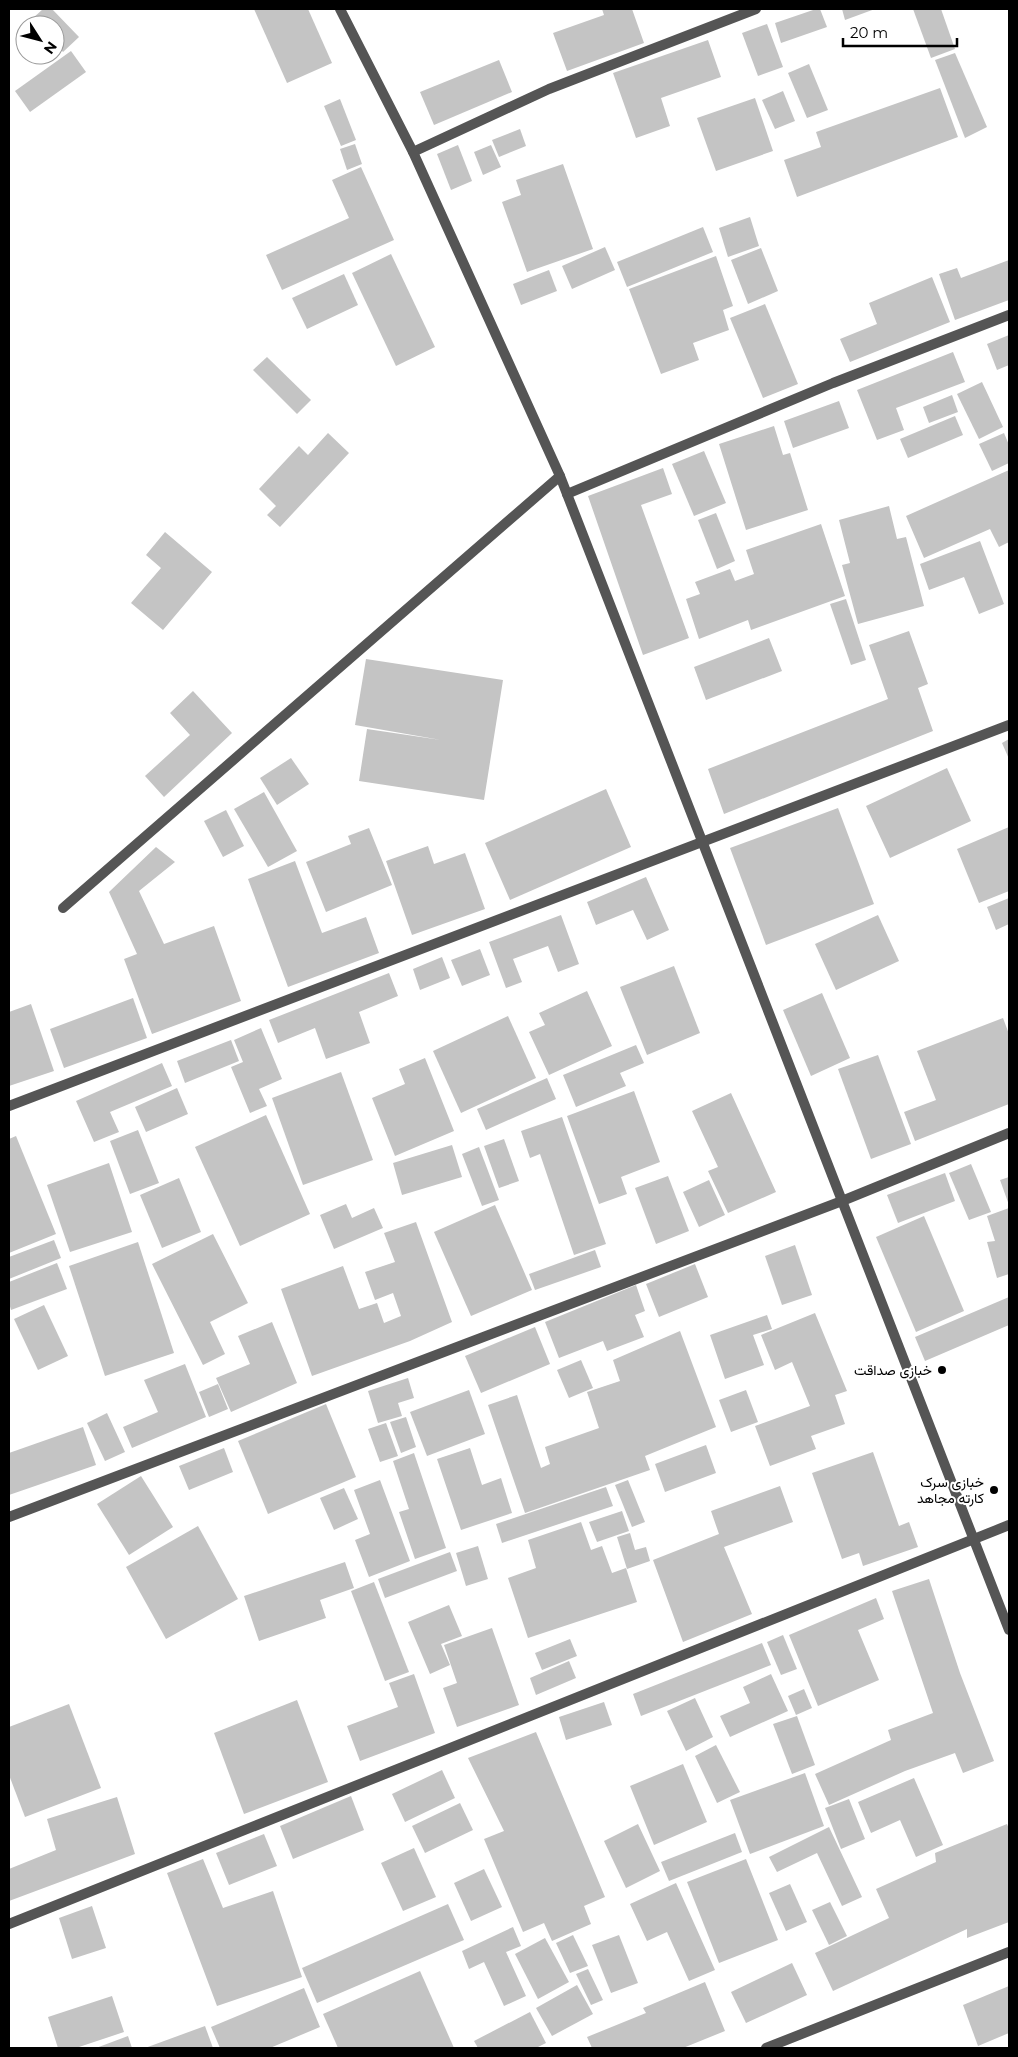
<svg xmlns="http://www.w3.org/2000/svg" width="1018" height="2057" viewBox="0 0 1018 2057" font-family="Montserrat,Vazirmatn,sans-serif">
<style>
.building{fill:#c4c4c4}
.lines{fill:none;stroke-linecap:round;stroke-linejoin:round}
.minor{stroke:#555;stroke-width:10}
.tertiary{stroke:#555;stroke-width:10}
.poi-dot{fill:#000;stroke:#fff;stroke-width:2}
.labels{text-anchor:middle;stroke-width:4;stroke-linejoin:round;paint-order:stroke}
.poi-label{font-size:14px;fill:#000;stroke:#fff;text-anchor:end}
</style>
<rect width="100%" height="100%" fill="#fff"/>
<g class="building">
<path d="M43 9H52L79 37 63 52 55 43V25H38L32 19Z"/>
<path d="M254 9H308L332 63 287 83Z"/>
<path d="M602 9H632L644 43 567 71 553 33 604 15Z"/>
<path d="M816 9H820L827 27 781 43 775 23Z"/>
<path d="M842 9H875L845 20Z"/>
<path d="M913 9H941L955 49 931 58Z"/>
<path d="M767 24 783 67 758 76 742 33Z"/>
<path d="M708 40 721 77 661 98 670 126 636 138 613 73Z"/>
<path d="M71 51 86 72 30 112 15 91Z"/>
<path d="M955 53 987 127 965 138 935 60Z"/>
<path d="M499 60 512 92 434 125 420 92Z"/>
<path d="M809 64 828 110 807 118 788 73Z"/>
<path d="M940 88 958 137 797 197 784 160 821 147 816 132Z"/>
<path d="M783 91 795 121 775 129 762 100Z"/>
<path d="M755 98 773 151 716 171 697 118Z"/>
<path d="M340 99 356 140 341 146 324 106Z"/>
<path d="M520 129 526 146 499 157 492 140Z"/>
<path d="M355 144 362 164 347 170 340 149Z"/>
<path d="M458 145 472 181 451 190 437 154Z"/>
<path d="M491 145 501 167 483 175 474 152Z"/>
<path d="M563 164 593 249 527 272 502 202 521 195 516 180Z"/>
<path d="M361 167 394 240 282 290 266 255 349 218 332 180Z"/>
<path d="M750 217 759 246 728 257 719 228Z"/>
<path d="M703 227 713 252 627 287 617 262Z"/>
<path d="M605 247 615 270 572 289 562 266Z"/>
<path d="M761 248 778 291 748 304 731 260Z"/>
<path d="M391 254 435 347 396 366 352 273Z"/>
<path d="M716 256 733 306 723 310 729 330 693 343 699 360 661 374 629 289Z"/>
<path d="M1009 260V300L955 320 939 274 957 268 961 278Z"/>
<path d="M549 270 557 291 521 305 513 284Z"/>
<path d="M344 274 358 305 307 329 292 298Z"/>
<path d="M932 277 950 322 850 362 840 339 877 324 869 303Z"/>
<path d="M765 304 798 384 763 398 730 318Z"/>
<path d="M1009 335V365L997 370 987 344Z"/>
<path d="M953 352 965 382 896 408 904 430 877 440 857 390Z"/>
<path d="M267 357 311 400 297 414 253 370Z"/>
<path d="M982 382 1003 427 979 439 957 394Z"/>
<path d="M952 395 958 412 929 423 923 407Z"/>
<path d="M839 401 849 428 793 448 784 421Z"/>
<path d="M955 416 963 435 908 458 900 439Z"/>
<path d="M774 426 783 455 790 453 808 510 746 530 719 444Z"/>
<path d="M328 433 349 453 280 527 267 515 276 506 259 489 299 446 308 455Z"/>
<path d="M1004 433 1009 445V463L992 471 979 444Z"/>
<path d="M704 451 726 503 694 516 672 464Z"/>
<path d="M663 468 672 494 641 505 689 638 643 655 588 496Z"/>
<path d="M1009 470V542L999 547 990 529 924 558 906 516Z"/>
<path d="M889 506 897 539 906 537 924 606 858 624 842 565 850 563 839 520Z"/>
<path d="M716 513 735 561 717 569 698 520Z"/>
<path d="M821 524 845 596 751 630 748 620 699 639 686 599 700 594 695 582 730 569 735 581 754 574 746 550Z"/>
<path d="M165 532 212 572 163 630 131 603 161 568 146 555Z"/>
<path d="M980 541 1004 604 979 614 964 577 929 590 920 564Z"/>
<path d="M846 599 866 660 851 665 830 604Z"/>
<path d="M909 631 928 684 918 688 933 731 724 814 708 769 888 699 869 645Z"/>
<path d="M769 638 782 671 706 700 694 667Z"/>
<path d="M366 659 503 680 484 800 359 781 367 729 441 740 355 725Z"/>
<path d="M193 691 232 733 164 797 145 776 190 735 170 713Z"/>
<path d="M1009 739V759L1002 743Z"/>
<path d="M291 758 309 784 277 805 260 778Z"/>
<path d="M947 768 971 821 890 858 866 806Z"/>
<path d="M606 789 631 847 510 900 485 843Z"/>
<path d="M264 792 297 851 268 867 234 809Z"/>
<path d="M838 808 874 904 766 945 730 848Z"/>
<path d="M226 810 244 846 223 857 204 821Z"/>
<path d="M1009 827V891L979 903 957 849Z"/>
<path d="M369 828 392 885 326 912 306 862 351 844 348 836Z"/>
<path d="M428 846 434 864 465 853 485 909 412 935 386 861Z"/>
<path d="M156 847 175 862 139 891 164 944 214 926 241 1001 152 1034 124 959 137 954 109 892Z"/>
<path d="M295 861 322 933 366 917 379 953 288 987 248 879Z"/>
<path d="M646 877 669 930 647 940 633 910 596 925 587 902Z"/>
<path d="M1009 898V924L996 930 987 907Z"/>
<path d="M561 915 579 964 558 972 548 946 513 959 522 982 506 988 489 942Z"/>
<path d="M878 915 899 961 836 990 815 944Z"/>
<path d="M480 949 490 975 462 986 451 960Z"/>
<path d="M442 957 450 978 420 990 413 969Z"/>
<path d="M674 966 700 1033 647 1055 620 987Z"/>
<path d="M389 973 398 996 359 1012 370 1043 326 1059 315 1028 278 1043 269 1020Z"/>
<path d="M587 991 612 1046 549 1075 529 1032 545 1025 539 1013Z"/>
<path d="M822 993 850 1058 811 1076 783 1010Z"/>
<path d="M133 998 147 1038 64 1068 50 1029Z"/>
<path d="M31 1004 54 1071 9 1086V1012Z"/>
<path d="M508 1016 536 1078 461 1113 433 1051Z"/>
<path d="M1003 1018 1009 1034V1104L915 1141 904 1112 936 1100 917 1051Z"/>
<path d="M261 1028 282 1079 259 1089 267 1106 250 1113 231 1067 243 1062 234 1040Z"/>
<path d="M231 1040 239 1061 185 1083 177 1061Z"/>
<path d="M636 1045 644 1063 620 1073 626 1086 576 1107 563 1075Z"/>
<path d="M878 1055 911 1144 871 1159 838 1069Z"/>
<path d="M425 1058 454 1131 395 1156 372 1098 405 1084 399 1069Z"/>
<path d="M162 1063 172 1086 110 1112 119 1132 94 1142 76 1101Z"/>
<path d="M341 1072 373 1160 303 1185 272 1098Z"/>
<path d="M547 1078 556 1099 486 1130 477 1109Z"/>
<path d="M177 1088 188 1114 146 1132 135 1107Z"/>
<path d="M634 1091 660 1162 621 1177 627 1194 599 1204 567 1116Z"/>
<path d="M731 1093 776 1192 728 1213 708 1171 718 1167 692 1111Z"/>
<path d="M266 1115 310 1214 240 1246 195 1147Z"/>
<path d="M562 1117 606 1244 574 1255 540 1154 530 1158 521 1131Z"/>
<path d="M138 1130 159 1183 130 1194 110 1141Z"/>
<path d="M16 1136 56 1234 9 1253V1139Z"/>
<path d="M504 1139 519 1181 499 1188 484 1146Z"/>
<path d="M452 1145 462 1177 402 1195 393 1163Z"/>
<path d="M479 1147 499 1200 482 1206 462 1154Z"/>
<path d="M109 1163 132 1232 70 1252 47 1185Z"/>
<path d="M971 1164 991 1212 969 1220 949 1173Z"/>
<path d="M945 1173 955 1201 898 1223 887 1195Z"/>
<path d="M668 1176 689 1231 656 1244 635 1188Z"/>
<path d="M1009 1177V1205L1000 1180Z"/>
<path d="M179 1178 201 1232 162 1248 140 1195Z"/>
<path d="M709 1180 725 1215 699 1227 683 1192Z"/>
<path d="M346 1204 352 1218 374 1208 383 1228 334 1249 320 1215Z"/>
<path d="M495 1205 532 1290 471 1316 434 1232Z"/>
<path d="M1009 1208V1274L997 1278 987 1242 995 1241 987 1216Z"/>
<path d="M924 1216 964 1311 916 1332 876 1237Z"/>
<path d="M416 1222 452 1322 410 1341 312 1376 281 1289 343 1266 359 1309 377 1303 384 1323 401 1316 393 1293 375 1300 365 1272 395 1262 384 1233Z"/>
<path d="M213 1234 248 1303 210 1322 225 1354 203 1365 152 1264Z"/>
<path d="M54 1240 61 1258 9 1279V1257Z"/>
<path d="M138 1242 174 1353 105 1376 69 1266Z"/>
<path d="M795 1245 812 1295 782 1305 765 1256Z"/>
<path d="M595 1250 601 1267 535 1290 529 1274Z"/>
<path d="M57 1263 67 1289 11 1310 9 1303V1282Z"/>
<path d="M695 1264 708 1297 659 1317 646 1284Z"/>
<path d="M636 1285 645 1311 635 1315 644 1337 607 1351 603 1341 559 1358 545 1322Z"/>
<path d="M1009 1297V1325L925 1361 915 1337Z"/>
<path d="M44 1305 68 1356 38 1370 14 1319Z"/>
<path d="M815 1313 847 1391 835 1395 845 1424 811 1436 816 1449 770 1466 755 1426 810 1406 792 1362 775 1370 761 1335Z"/>
<path d="M767 1315 772 1329 753 1335 764 1365 725 1379 710 1335Z"/>
<path d="M272 1322 297 1383 231 1412 216 1378 250 1364 238 1336Z"/>
<path d="M535 1327 550 1364 481 1393 465 1356Z"/>
<path d="M680 1331 716 1427 645 1456 650 1470 525 1513 488 1405 517 1395 541 1468 550 1464 545 1447 599 1428 587 1392 620 1381 613 1360Z"/>
<path d="M581 1360 593 1388 569 1398 557 1370Z"/>
<path d="M185 1364 206 1417 132 1448 123 1427 158 1412 144 1380Z"/>
<path d="M408 1378 414 1398 398 1403 402 1416 378 1423 368 1391Z"/>
<path d="M218 1384 228 1409 209 1417 199 1392Z"/>
<path d="M469 1390 485 1434 427 1456 410 1412Z"/>
<path d="M746 1390 758 1422 731 1432 719 1400Z"/>
<path d="M326 1404 356 1477 268 1514 238 1441Z"/>
<path d="M107 1413 125 1452 105 1461 87 1423Z"/>
<path d="M406 1417 416 1447 401 1453 390 1422Z"/>
<path d="M386 1423 398 1456 380 1462 368 1429Z"/>
<path d="M83 1427 96 1465 9 1495V1453Z"/>
<path d="M706 1445 716 1473 665 1492 655 1464Z"/>
<path d="M224 1448 233 1472 189 1490 179 1466Z"/>
<path d="M470 1448 482 1485 501 1478 512 1513 461 1530 437 1459Z"/>
<path d="M873 1452 899 1526 909 1522 918 1547 863 1566 859 1553 842 1559 812 1473Z"/>
<path d="M414 1453 446 1548 415 1559 399 1512 409 1509 393 1461Z"/>
<path d="M141 1476 173 1527 129 1555 97 1504Z"/>
<path d="M380 1480 410 1561 369 1577 355 1540 370 1534 354 1490Z"/>
<path d="M628 1480 645 1522 632 1527 615 1485Z"/>
<path d="M780 1486 793 1522 724 1547 752 1614 683 1642 653 1560 719 1534 711 1511Z"/>
<path d="M606 1487 613 1506 502 1543 496 1524Z"/>
<path d="M344 1488 358 1519 334 1530 320 1498Z"/>
<path d="M622 1511 629 1531 597 1542 589 1522Z"/>
<path d="M581 1522 591 1550 602 1546 612 1573 626 1568 637 1602 528 1638 508 1578 536 1568 528 1540Z"/>
<path d="M198 1526 238 1599 166 1639 126 1567Z"/>
<path d="M630 1533 635 1550 646 1547 650 1561 627 1569 617 1537Z"/>
<path d="M478 1546 488 1579 466 1586 456 1553Z"/>
<path d="M450 1552 457 1571 385 1598 378 1579Z"/>
<path d="M345 1562 354 1588 320 1600 326 1618 259 1641 244 1596Z"/>
<path d="M929 1579 960 1673 994 1761 963 1773 955 1753 905 1771 829 1805 815 1774 891 1740 888 1730 933 1713 892 1591Z"/>
<path d="M374 1582 409 1672 385 1681 351 1591Z"/>
<path d="M876 1598 884 1619 858 1630 879 1680 818 1706 789 1635Z"/>
<path d="M449 1605 462 1636 441 1644 450 1665 430 1674 408 1622Z"/>
<path d="M492 1628 519 1705 457 1727 443 1688 457 1683 444 1645Z"/>
<path d="M783 1635 797 1669 781 1675 767 1642Z"/>
<path d="M570 1639 577 1656 542 1670 535 1653Z"/>
<path d="M762 1643 771 1665 641 1716 633 1694Z"/>
<path d="M569 1661 576 1678 536 1695 530 1678Z"/>
<path d="M414 1674 435 1733 360 1761 347 1726 398 1707 389 1683Z"/>
<path d="M771 1674 788 1711 730 1737 720 1716 750 1703 743 1687Z"/>
<path d="M804 1689 812 1708 796 1715 788 1696Z"/>
<path d="M695 1698 713 1737 686 1751 667 1711Z"/>
<path d="M297 1700 328 1782 244 1814 214 1733Z"/>
<path d="M604 1702 612 1725 566 1740 559 1717Z"/>
<path d="M69 1704 101 1788 25 1817 9 1775V1727Z"/>
<path d="M797 1716 815 1765 792 1774 773 1724Z"/>
<path d="M536 1732 605 1897 584 1906 591 1924 552 1941 544 1923 523 1932 484 1839 504 1831 468 1758Z"/>
<path d="M716 1745 740 1792 717 1803 695 1756Z"/>
<path d="M683 1764 707 1822 654 1845 630 1786Z"/>
<path d="M442 1770 455 1798 405 1822 392 1794Z"/>
<path d="M805 1773 824 1826 750 1854 730 1800Z"/>
<path d="M914 1778 943 1845 916 1857 900 1820 871 1833 858 1802Z"/>
<path d="M351 1796 364 1830 293 1859 280 1826Z"/>
<path d="M117 1797 135 1854 9 1901V1869L56 1850 47 1819Z"/>
<path d="M849 1799 865 1839 841 1849 825 1808Z"/>
<path d="M460 1803 473 1830 425 1853 412 1826Z"/>
<path d="M638 1824 660 1871 626 1888 604 1841Z"/>
<path d="M1007 1824 1009 1829V1922L967 1938V1929L833 1991 815 1953 889 1918 876 1889 936 1862 935 1853Z"/>
<path d="M829 1827 862 1897 842 1906 817 1853 777 1872 769 1857Z"/>
<path d="M735 1833 742 1852 669 1881 661 1862Z"/>
<path d="M264 1834 277 1866 229 1885 216 1853Z"/>
<path d="M414 1848 436 1897 403 1911 381 1863Z"/>
<path d="M203 1859 223 1908 273 1891 302 1977 217 2006 167 1873Z"/>
<path d="M746 1859 778 1940 719 1963 687 1882Z"/>
<path d="M484 1869 502 1907 471 1921 454 1883Z"/>
<path d="M676 1883 715 1970 689 1981 667 1932 647 1941 630 1904Z"/>
<path d="M790 1884 807 1922 786 1931 769 1893Z"/>
<path d="M830 1902 847 1936 829 1945 812 1910Z"/>
<path d="M448 1904 464 1940 317 2003 302 1968Z"/>
<path d="M92 1906 106 1948 72 1959 59 1918Z"/>
<path d="M513 1927 521 1946 506 1952 526 1996 504 2006 484 1962 469 1969 462 1951Z"/>
<path d="M573 1935 588 1966 570 1973 556 1943Z"/>
<path d="M619 1935 638 1983 611 1993 592 1945Z"/>
<path d="M545 1938 569 1982 538 1999 515 1954Z"/>
<path d="M792 1963 807 1995 746 2023 731 1992Z"/>
<path d="M588 1969 603 2000 591 2005 576 1974Z"/>
<path d="M420 1971 454 2048H338L323 2014Z"/>
<path d="M705 1982 725 2031 683 2048H592L587 2037 646 2013 643 2008Z"/>
<path d="M577 1985 593 2014 552 2036 536 2008Z"/>
<path d="M1009 1986V2033L978 2046 963 2005Z"/>
<path d="M304 1988 320 2027 270 2048H220L211 2027Z"/>
<path d="M112 1996 124 2032 76 2048H58L48 2017Z"/>
<path d="M530 2012 546 2043 536 2048H478L474 2041Z"/>
<path d="M205 2026 213 2048H145Z"/>
<path d="M128 2036 132 2048H96Z"/>
</g>
<g class="lines">
<g class="minor">
<path d="M413 152 549 89 756 9"/>
<path d="M567 494 833 383 1009 315"/>
<path d="M63 908 560 476"/>
<path d="M9 1106 1009 725"/>
<path d="M9 1517 842 1201 1009 1133"/>
<path d="M9 1924 1009 1525"/>
</g>
<g class="tertiary">
<path d="M340 9 413 152 560 476 1009 1630"/>
<path d="M766 2048 1009 1952"/>
</g>
</g>
<g class="poi-dot">
<circle cx="942" cy="1370" r="5"/>
<circle cx="994" cy="1490" r="5"/>
</g>
<g class="labels">
<g class="poi-label">
<text x="932" y="1375">خبازی صداقت</text>
<text x="984" y="1487">خبازی سرک<tspan x="984" dy="16">کارته مجاهد</tspan></text>
</g>
</g>
<rect width="1018" height="2057" fill="none" stroke="#000000" stroke-width="20"/>
<g transform="translate(40 40) rotate(126)"><circle r="24" fill="#ffffff" stroke="#999999"/>
<path d="M0-4L9 19L0 12L-9 19Z" fill="#000000"/>
<text y="-8" font-size="14" font-weight="bold" text-anchor="middle" fill="#000000">N</text>
</g>
<path d="M843 38v8h114v-8" fill="none" stroke="#000000" stroke-width="2.5"/>
<text x="850" y="38" font-size="15" fill="#000000" stroke="#ffffff" stroke-width="4" paint-order="stroke">20 m</text>
</svg>
